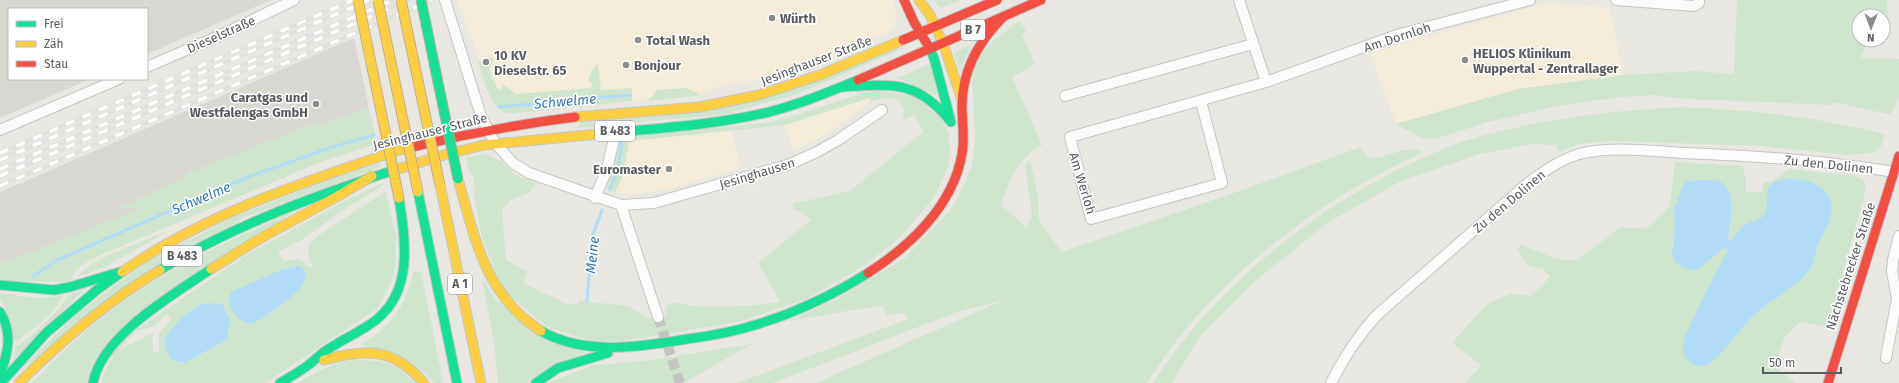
<svg xmlns="http://www.w3.org/2000/svg" width="1899" height="383" viewBox="0 0 1899 383" font-family="'Fira Sans',sans-serif">
<style>
.commercial{fill:#f4ecd9}
.industrial{fill:#d9d8d3}
.green{fill:#d0e5cd;fill-rule:evenodd}
.water{fill:#b3dcf6}
.lines{fill:none;stroke-linecap:round;stroke-linejoin:round}
.stream{stroke:#b3dcf6;stroke-width:3}
.street-tunnel{stroke:#c4c4c2;stroke-width:10;stroke-dasharray:10 5;stroke-linecap:butt}
.street-casing{stroke:#c5c5c4;stroke-width:12}
.fast-casing{stroke:#c5c6c5;stroke-width:11}
.slow-casing{stroke:#c5c6c5;stroke-width:11}
.jam-casing{stroke:#c5c6c5;stroke-width:11}
.street{stroke:#fcfbfb;stroke-width:10}
.fast{stroke:#16e098;stroke-width:9}
.slow{stroke:#ffcf43;stroke-width:9}
.jam{stroke:#f24e42;stroke-width:9}
.rail-casing{stroke:#e1e1e0;stroke-width:4.5}
.rail{stroke:#fff;stroke-width:3;stroke-dasharray:9;stroke-linecap:butt}
.fast-bridge-casing{stroke:#bfae90;stroke-width:11;stroke-linecap:butt}
.slow-bridge-casing{stroke:#bfae90;stroke-width:11;stroke-linecap:butt}
.fast-bridge{stroke:#16e098;stroke-width:9}
.slow-bridge{stroke:#ffcf43;stroke-width:9}
.poi-dot{fill:#8a8d8e;stroke:#fff;stroke-width:1.5}
.labels{text-anchor:middle;stroke-width:3;stroke-linejoin:round;paint-order:stroke}
.shield{fill:#fff;stroke:#8a8d90;stroke-width:1}
.shield-label{font-size:12px;font-weight:bold;fill:#585c60}
.poi-label{font-size:13px;font-weight:bold;fill:#585c60;stroke:#fff;text-anchor:start}
.street-label{font-size:13px;fill:#585c60;stroke:#fff}
.water-label{font-size:14px;font-style:italic;fill:#3b79ae;stroke:#fff}
</style>
<rect width="100%" height="100%" fill="#e8e7e2"/>
<g class="commercial">
<path d="M457 0H892L895 9 896 23 889 32 827 59 780 77 718 86 700 95 632 101V93L497 105Z"/>
<path d="M1549 3 1610 8 1623 75 1518 89 1396 124 1370 54 1405 42Z"/>
<path d="M870 98 871 101 840 125 815 140 794 150 785 125Z"/>
<path d="M731 131 741 168 665 190 639 194 615 193 623 175 628 141Z"/>
</g>
<g class="industrial">
<path d="M0 0H271L147 54V9H9V79H90L0 118Z"/>
<path d="M354 38 369 108 323 124 315 123 186 177 120 208H144L0 264V192Z"/>
</g>
<g class="green">
<path d="M934 0H960L941 8 938 6Z"/>
<path d="M1737 0H1887L1888 22H1883V16H1859V40H1868L1861 58 1899 59V95L1891 115 1835 102 1832 105 1686 99 1655 95 1621 97 1556 106 1488 122 1435 139 1421 138 1396 124 1518 89 1623 75 1695 71 1734 74Z"/>
<path d="M1019 21 1026 30 1022 35 1035 64 1012 77 1042 145C1017 158 1008 183 1000 208L1002 206 1027 228 1032 213 1025 166 1030 160 1038 196 1039 220 1062 252 1231 194 1358 148H1361L1366 155 1371 158C1389 158 1406 144 1423 152 1315 202 1211 280 1147 383H816L1004 300 957 312 773 383H737L908 319 905 313 887 315 882 305 789 321 837 299 904 259 938 224 955 204 965 183 972 164 975 137 972 73 978 58 993 41Z"/>
<path d="M909 46 797 94 726 114 576 128 581 123 671 115Z"/>
<path d="M970 46 960 71 954 52Z"/>
<path d="M489 57 494 59 489 68 497 88 500 90 503 84 516 94 591 88 593 85 588 80 592 70 598 63 601 90 632 88V101L509 114C489 109 484 78 478 62Z"/>
<path d="M930 64 938 96 897 78Z"/>
<path d="M686 88 700 94 696 96 648 101 657 90Z"/>
<path d="M878 90 915 96 941 118 948 132 950 148 949 166 933 199 900 237 867 264 806 299 742 321 625 341 594 342 547 327 503 290 482 237 473 191 475 190 473 175H470L466 157 486 154 501 161 512 172 520 177 537 183 529 193 509 201 502 211 506 260 527 271 523 283 567 304 579 305V301L629 306 646 318 665 317 667 305C680 301 682 305 694 306 719 308 757 306 781 302L758 263 811 220 800 211H796L792 204 850 191 923 132 914 114 903 121C908 95 888 96 871 101L869 98 785 125 629 141 623 175 615 193 606 188 612 172 620 140 626 136 758 124 784 119 863 93Z"/>
<path d="M1682 107C1753 110 1816 117 1885 134L1881 146 1878 150 1872 153 1847 155 1761 146 1609 141 1580 144 1559 152 1556 145 1532 144 1479 154 1399 182 1327 223 1253 283 1200 336 1172 383H1153C1211 291 1314 208 1412 163 1427 156 1442 149 1458 143 1531 120 1606 111 1682 107Z"/>
<path d="M369 108 377 144 323 161 110 251C94 258 75 265 70 282L0 281V264L142 208H119L186 177 187 173 315 123 323 124Z"/>
<path d="M1675 162 1743 166 1746 181V192H1762L1763 182H1771L1789 169 1855 176 1864 181 1866 187 1864 197 1828 327 1800 322 1784 338 1775 367 1796 383H1466L1481 365 1452 343 1487 304 1510 294 1531 296 1550 277 1543 269 1530 267 1517 250 1521 245 1554 258 1575 261 1621 227 1646 229 1670 206ZM1787 179H1798L1825 230 1818 245 1812 268 1751 318 1732 341 1710 363 1697 311 1726 254 1727 249 1723 248 1719 251 1672 247 1675 230 1674 208 1685 181C1694 181 1705 179 1713 180 1740 183 1730 223 1728 239L1731 241 1743 225 1761 218 1767 212 1768 187 1776 181Z"/>
<path d="M380 163V167L245 217 22 368 77 314 148 261 236 216 312 186Z"/>
<path d="M383 183V185L343 210 301 240 278 252 284 262C295 257 301 258 309 267H313L308 254 310 243 319 235 386 191 394 231 396 232 395 268 391 283 377 309 265 383H101L104 373 116 351 154 333 152 342 154 353 159 352V334L171 319 167 314 154 326 135 331 248 254 345 201ZM205 303 220 305 229 325 228 337C225 341 193 360 187 362 184 364 181 363 178 363L165 340C170 327 192 306 205 303Z"/>
<path d="M300 208 177 286 88 383H32C70 343 112 305 161 277 205 251 253 230 300 208Z"/>
<path d="M168 231 103 268 77 277C93 257 143 242 168 231Z"/>
<path d="M421 271 443 383H434L424 372 361 344C389 329 408 304 413 272Z"/>
<path d="M482 278 496 300 588 351 528 383H498L494 342Z"/>
<path d="M85 289 14 359 15 347 29 338 59 309 69 295Z"/>
<path d="M0 293 37 298 63 296C58 310 28 334 15 342L5 307 0 300Z"/>
<path d="M752 344 683 383H548L594 365 652 360Z"/>
<path d="M351 360C385 361 390 359 416 383H298C315 372 331 364 351 360Z"/>
</g>
<g class="water">
<path d="M1787 179C1809 178 1836 187 1831 215 1829 225 1822 235 1818 245 1815 252 1815 262 1811 268 1798 287 1768 301 1751 318 1741 329 1715 365 1702 366 1696 367 1690 362 1686 358 1683 354 1682 348 1683 343 1684 337 1688 330 1691 324 1701 300 1714 277 1726 254L1727 250 1723 248 1700 268 1693 270 1682 267 1675 262 1672 254 1675 230 1674 208 1685 181C1694 181 1704 179 1713 180 1740 182 1730 223 1728 239L1731 241 1743 225 1761 218 1766 212 1768 187 1776 181Z"/>
<path d="M298 266 303 268 306 278C299 295 269 314 254 323 243 326 230 312 229 302L231 292 281 270Z"/>
<path d="M205 303 222 304 231 322 228 329V337L223 342 185 363 173 361C169 355 165 348 165 341 167 329 193 306 205 303Z"/>
</g>
<g class="lines">
<g class="stream">
<path d="M499 107 630 95"/>
<path d="M610 190 618 169 622 142"/>
<path d="M33 276 57 260 253 175 330 148 374 135"/>
<path d="M587 301 592 237 602 210"/>
</g>
<path class="street-tunnel" d="M658 317 680 383"/>
<g class="street-casing">
<g id="street">
<path d="M445 0 481 116 495 143 513 163 529 173 621 205 654 203 790 164 817 152 838 140 882 110"/>
<path d="M1616 0 1694 6 1699 3V0"/>
<path d="M147 67 223 34 294 0"/>
<path d="M1266 82 1400 34 1530 0"/>
<path d="M1065 96 1253 44"/>
<path d="M1201 101 1222 183 1091 219 1070 137 1266 82 1239 0"/>
<path d="M0 130 119 79"/>
<path d="M595 198 607 169 614 139 619 131"/>
<path d="M621 205 658 317"/>
<path d="M1886 358 1897 299 1892 271 1893 260 1899 236"/>
<path d="M1331 383C1344 357 1358 335 1378 314L1528 183C1545 171 1562 158 1583 153 1615 146 1650 151 1683 153 1753 156 1824 160 1894 172"/>
</g>
</g>
<g class="fast-casing">
<g id="fast">
<path d="M930 49 934 58 950 118"/>
<path d="M843 87C892 84 918 80 951 122"/>
<path d="M629 131C675 127 723 123 769 112 800 104 829 92 858 80"/>
<path d="M418 192 457 383"/>
<path d="M160 270C235 225 316 195 398 169"/>
<path d="M0 285 54 290 70 287 123 271"/>
<path d="M0 312C13 333 8 353 0 375"/>
<path d="M541 331C585 356 640 347 687 339 710 336 733 332 755 325 795 313 833 295 868 273"/>
<path d="M1 383 46 333 98 289 122 272"/>
<path d="M93 383C102 335 173 295 211 269"/>
<path d="M280 383C290 377 301 371 311 363 317 358 323 352 330 348 345 338 362 331 376 320 414 290 405 239 399 198"/>
<path d="M536 383 558 368 608 353"/>
</g>
</g>
<g class="slow-casing">
<g id="slow">
<path d="M919 0 930 15 943 43"/>
<path d="M943 43 961 97"/>
<path d="M575 117 700 107 759 95 820 75 903 40"/>
<path d="M398 169 447 154 484 145 629 131"/>
<path d="M458 179C475 239 485 295 541 331"/>
<path d="M440 185 481 383"/>
<path d="M211 269 259 239 338 196 372 176"/>
<path d="M122 272C205 214 301 183 396 151L412 147"/>
<path d="M324 360C366 348 394 348 424 383"/>
<path d="M19 383C62 340 108 301 160 270"/>
</g>
</g>
<g class="jam-casing">
<g id="jam">
<path d="M904 0 914 22 930 49"/>
<path d="M903 40 997 0"/>
<path d="M858 80 1041 0"/>
<path d="M412 147C466 134 520 124 575 117"/>
<path d="M868 273C910 246 953 206 962 154 965 138 962 122 962 106 962 71 979 41 1003 17"/>
<path d="M1828 383 1899 156"/>
</g>
</g>
<use href="#street" class="street"/>
<use href="#fast" class="fast"/>
<use href="#slow" class="slow"/>
<use href="#jam" class="jam"/>
<g class="rail-casing">
<g id="rail">
<path d="M0 153 353 0"/>
<path d="M0 160 369 0"/>
<path d="M0 169 393 0"/>
<path d="M0 176 409 0"/>
<path d="M0 186 432 0"/>
</g>
</g>
<use href="#rail" class="rail"/>
<g class="fast-bridge-casing">
<path id="fast-bridge" d="M421 0 458 179"/>
</g>
<g class="slow-bridge-casing">
<g id="slow-bridge">
<path d="M358 0 399 198"/>
<path d="M378 0 418 192"/>
<path d="M401 0 440 185"/>
</g>
</g>
<use href="#fast-bridge" class="fast-bridge"/>
<use href="#slow-bridge" class="slow-bridge"/>
</g>
<g class="poi-dot">
<circle cx="772" cy="18" r="4"/>
<circle cx="638" cy="40" r="4"/>
<circle cx="1465" cy="60" r="4"/>
<circle cx="486" cy="62" r="4"/>
<circle cx="626" cy="65" r="4"/>
<circle cx="316" cy="104" r="4"/>
<circle cx="669" cy="169" r="4"/>
</g>
<g class="labels">
<g class="shield">
<rect x="961" y="20" width="24" height="20" rx="3"/>
<rect x="595" y="121" width="40" height="20" rx="3"/>
<rect x="162" y="246" width="40" height="20" rx="3"/>
<rect x="448" y="274" width="24" height="20" rx="3"/>
</g>
<g class="shield-label">
<text x="973" y="34">B 7</text>
<text x="615" y="135">B 483</text>
<text x="182" y="260">B 483</text>
<text x="460" y="288">A 1</text>
</g>
<g class="poi-label">
<text x="780" y="23">Würth</text>
<text x="646" y="45">Total Wash</text>
<text x="1473" y="58">HELIOS Klinikum<tspan x="1473" dy="15">Wuppertal - Zentrallager</tspan></text>
<text x="494" y="60">10 KV<tspan x="494" dy="15">Dieselstr. 65</tspan></text>
<text x="634" y="70">Bonjour</text>
<text x="308" y="102" text-anchor="end">Caratgas und<tspan x="308" dy="15">Westfalengas GmbH</tspan></text>
<text x="661" y="174" text-anchor="end">Euromaster</text>
</g>
<g class="street-label">
<text transform="translate(221 34) rotate(-24)" y="5">Dieselstraße</text>
<text transform="translate(1397 37) rotate(-18)" y="5">Am Dornloh</text>
<text transform="translate(816 60) rotate(-21)" y="5">Jesinghauser Straße</text>
<text transform="translate(430 131) rotate(-14)" y="5">Jesinghauser Straße</text>
<text transform="translate(1829 164) rotate(6)" y="5">Zu den Dolinen</text>
<text transform="translate(757 173) rotate(-17)" y="5">Jesinghausen</text>
<text transform="translate(1083 183) rotate(73)" y="5">Am Werloh</text>
<text transform="translate(1509 201) rotate(-40)" y="5">Zu den Dolinen</text>
<text transform="translate(1850 266) rotate(-72)" y="5">Nächstebrecker Straße</text>
</g>
<g class="water-label">
<text transform="translate(565 101) rotate(-5)" y="5">Schwelme</text>
<text transform="translate(201 198) rotate(-23)" y="5">Schwelme</text>
<text transform="translate(592 255) rotate(-84)" y="5">Meine</text>
</g>
</g>
<rect x="8" y="8" width="140" height="72" fill="#ffffff" stroke="#bcbebf"/>
<rect x="16" y="21" width="20" height="6" fill="#16e098" stroke="#bcbebf"/>
<text x="44" y="28" font-size="12" fill="#585c60">Frei</text>
<rect x="16" y="41" width="20" height="6" fill="#ffcf43" stroke="#bcbebf"/>
<text x="44" y="48" font-size="12" fill="#585c60">Zäh</text>
<rect x="16" y="61" width="20" height="6" fill="#f24e42" stroke="#bcbebf"/>
<text x="44" y="68" font-size="12" fill="#585c60">Stau</text>
<g transform="translate(1871 28) rotate(181)"><circle r="19" fill="#ffffff" stroke="#bcbebf"/>
<path d="M0-3L7 15L0 10L-7 15Z" fill="#8a8d8e"/>
<text y="-6" font-size="11" font-weight="bold" text-anchor="middle" fill="#585c60">N</text>
</g>
<path d="M1763 367v6h78v-6" fill="none" stroke="#585c60" stroke-width="2"/>
<text x="1769" y="367" font-size="12" fill="#585c60" stroke="#ffffff" stroke-width="3" paint-order="stroke">50 m</text>
</svg>
